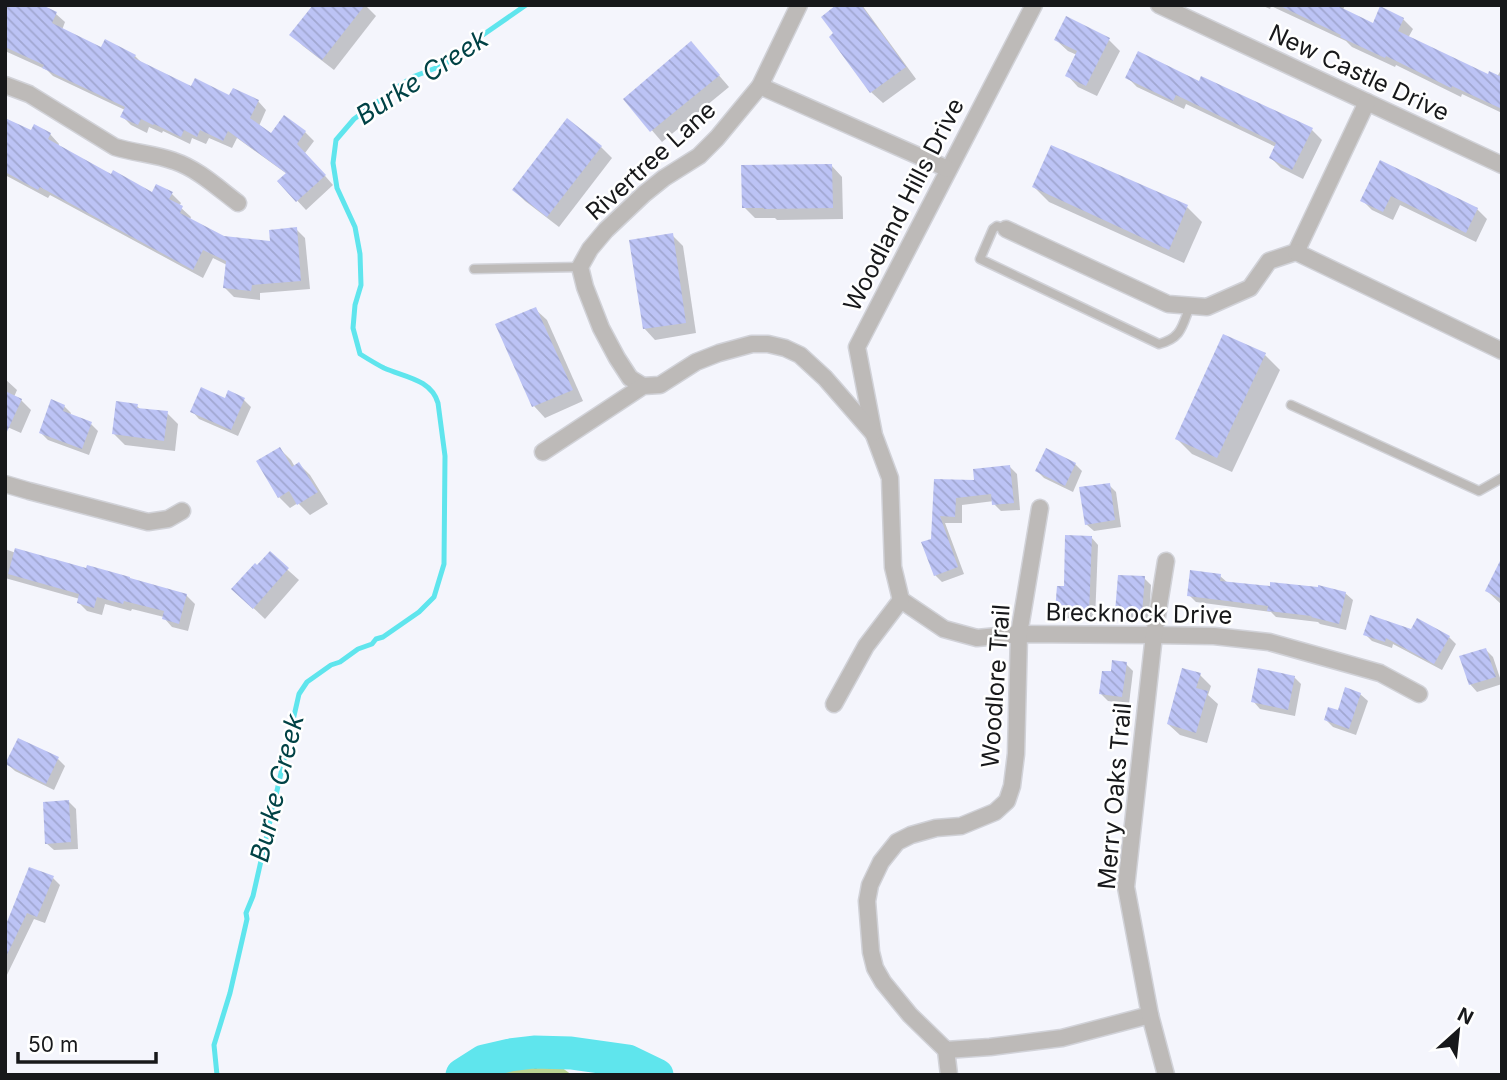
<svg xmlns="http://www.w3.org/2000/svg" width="1507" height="1080" viewBox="0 0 1507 1080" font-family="Inter,sans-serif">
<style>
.grass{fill:url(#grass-dots)}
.shadow{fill:#0003}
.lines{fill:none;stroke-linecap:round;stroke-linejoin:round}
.stream{stroke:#5fe5ed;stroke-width:5}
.river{stroke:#5fe5ed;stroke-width:33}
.building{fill:url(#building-back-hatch)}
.service-casing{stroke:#d1d2d8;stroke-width:11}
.minor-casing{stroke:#d1d2d8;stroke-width:19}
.service{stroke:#bdbab8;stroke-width:8}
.minor{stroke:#bdbab8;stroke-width:16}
.labels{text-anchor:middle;stroke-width:5;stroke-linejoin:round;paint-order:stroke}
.street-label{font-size:24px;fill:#17181a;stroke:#fff}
.water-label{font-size:26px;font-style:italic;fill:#004245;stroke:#fff}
</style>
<defs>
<pattern id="grass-dots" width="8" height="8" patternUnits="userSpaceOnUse" patternTransform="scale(1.75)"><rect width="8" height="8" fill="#bcd591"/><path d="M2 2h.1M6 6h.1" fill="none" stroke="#a1b67c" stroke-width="1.8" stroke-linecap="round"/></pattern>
<pattern id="building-back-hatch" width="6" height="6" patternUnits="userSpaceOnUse" patternTransform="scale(1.75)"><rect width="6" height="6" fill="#bcc3f5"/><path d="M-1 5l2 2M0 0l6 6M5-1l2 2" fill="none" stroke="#a1a7d1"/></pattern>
</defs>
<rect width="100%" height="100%" fill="#f4f5fc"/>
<path class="grass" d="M561 1067 572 1075H485L498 1068Z"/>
<g class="shadow">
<path d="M5 5H38L56 14 65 22 62 30 102 49 135 56 144 65 192 88 230 97 258 101 266 110 259 126 272 135 285 117 305 132 314 141 305 153 333 185 306 210 279 181 287 174 237 138 232 148 209 138 206 144 192 138 190 144 163 131 162 133 149 127 147 133 131 125 122 116 125 110 53 76 47 70 5 51Z"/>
<path d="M313 5H365L376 16 334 70 303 46 292 35Z"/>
<path d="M839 5H862L916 79 883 103 871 92 836 34Z"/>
<path d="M1261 5H1345L1343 10 1373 25 1403 19 1413 29 1408 38 1488 77H1497L1502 68V113L1462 94 1461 97 1396 65 1395 67 1352 47 1346 41 1271 6 1270 9Z"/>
<path d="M1056 40H1109L1120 51 1097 96 1078 87 1067 75 1077 55 1068 51Z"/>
<path d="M691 43 729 87 662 142 625 99Z"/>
<path d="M1127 77 1199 83 1312 130 1322 140 1303 179 1281 168 1271 158 1276 147 1186 104 1184 109 1137 87Z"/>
<path d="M5 120 32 133 50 134 59 144 58 147 112 176 152 194H172L181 203 179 206 191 217 190 220 224 237 272 243 296 229 305 238 310 289 260 293V300L234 297 225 288 227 265 213 258 203 278 50 195 48 198 5 175Z"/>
<path d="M601 147 612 158 559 227 525 201 514 190Z"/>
<path d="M1052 147 1187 207 1202 222 1184 263 1049 202 1034 187Z"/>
<path d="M831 165 842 177 843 219 777 220 775 218H755L744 207Z"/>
<path d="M1427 186 1477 209 1487 219 1476 242 1400 205 1393 220 1372 210 1362 200Z"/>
<path d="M672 235 683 246 696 333 655 340 644 328Z"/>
<path d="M535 309 547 320 583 401 545 418 534 406 498 325Z"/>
<path d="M1265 355 1280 370 1232 472 1192 454 1177 439Z"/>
<path d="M5 379 17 390 14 397 21 400 31 410 21 433 5 426Z"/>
<path d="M229 393 244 400 251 407 238 436 199 419 192 411 225 400Z"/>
<path d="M64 406 71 413 70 416 91 424 98 431 89 455 48 440 41 433Z"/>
<path d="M137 406 141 410 167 413 178 424 175 451 125 445 114 434Z"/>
<path d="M280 449 291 460 295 467 299 464 310 475 328 504 310 515 298 503 290 508 279 497Z"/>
<path d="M1075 464 1082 471 1073 492 1044 478 1037 471Z"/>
<path d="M1010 467 1017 474 1020 510 1001 511 994 504V501L962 505V523H945L964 574 942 582 935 575 933 540 935 481 976 482Z"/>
<path d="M1109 485 1116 492 1121 527 1094 531 1086 524Z"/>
<path d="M1091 537 1098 545 1095 620 1064 618 1057 611 1066 588Z"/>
<path d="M5 549 16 553 186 595 195 604 188 631 172 627 164 618V617L132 609 131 611 105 604 102 615 87 611 79 603 80 599 5 578Z"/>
<path d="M270 554 299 580 265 619 245 600 258 568Z"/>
<path d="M1502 561V605L1487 591Z"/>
<path d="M1220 576 1228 583 1345 593 1353 600 1346 630 1320 624 1318 622 1276 617 1271 612 1196 602 1189 595Z"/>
<path d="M1144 578 1151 585 1149 620 1124 618 1117 611Z"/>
<path d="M1412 631 1449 637 1456 644 1442 670 1393 644 1392 648 1372 641 1365 634Z"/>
<path d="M1486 650 1493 657 1502 684 1477 692 1470 684Z"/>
<path d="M1126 664 1133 671 1129 704 1108 701 1101 694 1112 673Z"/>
<path d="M1200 675 1211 686 1208 695 1218 704 1207 743 1180 735 1168 724Z"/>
<path d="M1294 677 1301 684 1295 716 1260 709 1253 701Z"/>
<path d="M1360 694 1368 701 1356 735 1333 727 1326 720Z"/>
<path d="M58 759 65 766 54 790 15 771 7 764Z"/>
<path d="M69 802 76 809 78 849 54 850 46 843Z"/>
<path d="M53 878 60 885 45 923 34 919 5 979V925L7 926Z"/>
</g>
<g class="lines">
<path class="stream" d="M217 1075 214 1045 230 993 247 919 246 913 253 896 299 694 307 682 331 665 340 662 358 649 372 644 376 639 383 637 419 612 434 597 444 564 445 456 438 403C431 379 404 377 384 368 376 364 368 359 360 354L353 328 355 305 361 285 360 254 355 227 337 188 333 163 336 140 354 119 402 84 415 76 441 66 468 50 477 39 526 5"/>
<path class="river" d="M462 1075 484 1061 510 1055 534 1052 571 1053 628 1061 657 1075"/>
</g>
<g class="building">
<path d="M5 5H42L57 12 52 23 101 47 105 39 136 55 134 58 191 86 195 78 229 95 233 88 259 100 250 118 271 133 284 115 306 131 297 144 326 175 296 202 277 181 286 173 228 131 223 141 200 130 197 137 184 130 181 137 154 124 153 125 141 119 138 125 120 117 125 107 42 68 44 65 5 47Z"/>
<path d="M313 5H365L322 60 289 35Z"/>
<path d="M836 5H861L906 67 870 93 829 37 833 33 821 17Z"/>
<path d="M1278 5H1336L1373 23 1380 6 1404 18 1398 31 1488 74 1489 71 1502 77V109L1452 86 1451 88 1386 56 1385 58 1340 37 1341 35Z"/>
<path d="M1066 16 1110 38 1086 86 1065 76 1077 51 1054 40Z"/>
<path d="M691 41 720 75 650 132 623 99Z"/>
<path d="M1138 51 1199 81 1201 76 1313 128 1292 170 1269 158 1276 143 1176 95 1173 101 1125 78Z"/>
<path d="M5 118 31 130 34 124 51 133 48 139 111 174 113 170 152 192 156 184 173 192 169 199 183 206 180 213 224 236 270 241 269 230 297 227 301 281 252 285 251 291 223 288 226 261 203 250 193 270 40 187 38 190 5 172Z"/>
<path d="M567 118 602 146 547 217 512 190Z"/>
<path d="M1051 145 1188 205 1169 250 1032 187Z"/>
<path d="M1380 160 1478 208 1466 233 1391 196 1383 212 1360 201Z"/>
<path d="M832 164 833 208 764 209V208H742L741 165Z"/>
<path d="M673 233 686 323 643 329 629 240Z"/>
<path d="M536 307 573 390 532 407 495 324Z"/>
<path d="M1223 334 1266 353 1217 458 1175 439Z"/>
<path d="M201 387 225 398 228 390 245 398 231 430 190 412Z"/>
<path d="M5 391 22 399 5 436Z"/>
<path d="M51 399 65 405 63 411 92 422 82 449 39 433Z"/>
<path d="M116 401 138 404 137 408 168 411 164 441 112 434Z"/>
<path d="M280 447 292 467 299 462 318 492 297 505 289 491 278 498 256 461Z"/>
<path d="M1046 448 1076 463 1065 486 1035 471Z"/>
<path d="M1010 465 1014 503 992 505 991 494 956 498 955 517 940 516 958 567 934 576 921 542 931 539 934 479 974 480 973 469Z"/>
<path d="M1110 483 1115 520 1085 525 1079 487Z"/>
<path d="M1065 535 1092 536 1089 614 1055 611 1057 586H1064Z"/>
<path d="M15 548 86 568 87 565 130 577V578L187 594 179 624 162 619 164 611 124 601 123 604 97 597 94 608 77 603 79 594 8 574Z"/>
<path d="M270 551 289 568 253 609 231 589 255 563 257 565Z"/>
<path d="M1502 557V599L1485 591Z"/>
<path d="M1190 570 1221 574 1220 581 1270 586V582L1318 587V585L1346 592 1339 624 1311 617 1312 616 1267 611 1268 606 1187 596Z"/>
<path d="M1118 575 1145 576 1142 614 1115 612Z"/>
<path d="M1370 615 1411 629 1417 618 1450 636 1434 664 1386 638 1385 642 1363 635Z"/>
<path d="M1486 648 1496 677 1469 685 1459 656Z"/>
<path d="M1112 660 1127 662 1122 697 1099 694 1102 671H1111Z"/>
<path d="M1182 668 1201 673 1196 688 1208 691 1196 733 1167 724Z"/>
<path d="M1258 668 1295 676 1288 710 1251 702Z"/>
<path d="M1345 687 1361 693 1349 729 1324 720 1328 707 1338 710Z"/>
<path d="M18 738 59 757 46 784 5 764Z"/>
<path d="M69 800 71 842 45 844 43 802Z"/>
<path d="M29 867 54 876 37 917 27 913 5 959V927Z"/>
</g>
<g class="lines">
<g class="service-casing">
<g id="service">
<path d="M1006 229 997 226 993 229 980 259 1159 344C1182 338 1182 326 1190 306"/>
<path d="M474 269 580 267"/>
<path d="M1291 405 1479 491 1502 478"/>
</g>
</g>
<g class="minor-casing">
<g id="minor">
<path d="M1034 5 857 347 874 435 890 478 893 567 901 600 944 629 977 638 1019 634 1154 635 1214 636 1269 642 1380 673 1419 694"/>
<path d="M1159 5 1502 165"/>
<path d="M5 85 29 94 115 147C134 153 155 154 174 161 198 169 218 188 238 203"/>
<path d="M760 86 948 169"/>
<path d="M1006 229 1168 304 1207 307 1250 288 1269 261 1296 252 1367 102"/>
<path d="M1296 252 1502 351"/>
<path d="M643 386 630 378 617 358 601 328 585 287 580 267 590 249 606 230 644 194 664 178 699 156 717 138 760 86 799 5"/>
<path d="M543 452 643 386 660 385 696 362 719 353 752 344H768L785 348 800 355 825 378 873 433"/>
<path d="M5 484 29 491 148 522 168 519 182 511"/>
<path d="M1040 508 1019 634 1016 754 1012 786 1007 801 995 812 961 826 936 828 911 835 897 842 881 862 870 885 867 901 871 952 875 968 883 982 910 1015 946 1050 990 1047 1062 1038 1150 1015"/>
<path d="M834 704 866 646 901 600"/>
<path d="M946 1050 949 1075"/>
<path d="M1166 1075 1150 1015 1126 887 1154 635 1166 561"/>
</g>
</g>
<use href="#service" class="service"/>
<use href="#minor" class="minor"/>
</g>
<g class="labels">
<g class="street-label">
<text transform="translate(1359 73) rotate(25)" y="8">New Castle Drive</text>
<text transform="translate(651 161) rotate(-42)" y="8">Rivertree Lane</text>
<text transform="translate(904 205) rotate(-63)" y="8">Woodland Hills Drive</text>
<text transform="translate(1139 614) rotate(1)" y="8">Brecknock Drive</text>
<text transform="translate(996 686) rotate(-86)" y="8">Woodlore Trail</text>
<text transform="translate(1115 796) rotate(-85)" y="8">Merry Oaks Trail</text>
</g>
<g class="water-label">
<text transform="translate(422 77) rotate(-33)" y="9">Burke Creek</text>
<text transform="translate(277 788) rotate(-76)" y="9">Burke Creek</text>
</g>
</g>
<rect width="1507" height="1080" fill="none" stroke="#17181a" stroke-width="14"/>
<g transform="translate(1458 1031) rotate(27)" stroke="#ffffff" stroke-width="5" paint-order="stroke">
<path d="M0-5L12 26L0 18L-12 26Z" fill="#17181a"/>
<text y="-10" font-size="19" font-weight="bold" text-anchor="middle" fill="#17181a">N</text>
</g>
<path d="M18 1052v10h138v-10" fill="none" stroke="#17181a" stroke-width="3.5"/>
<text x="28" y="1052" font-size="21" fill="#17181a" stroke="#ffffff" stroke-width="5" paint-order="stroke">50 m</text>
</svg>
